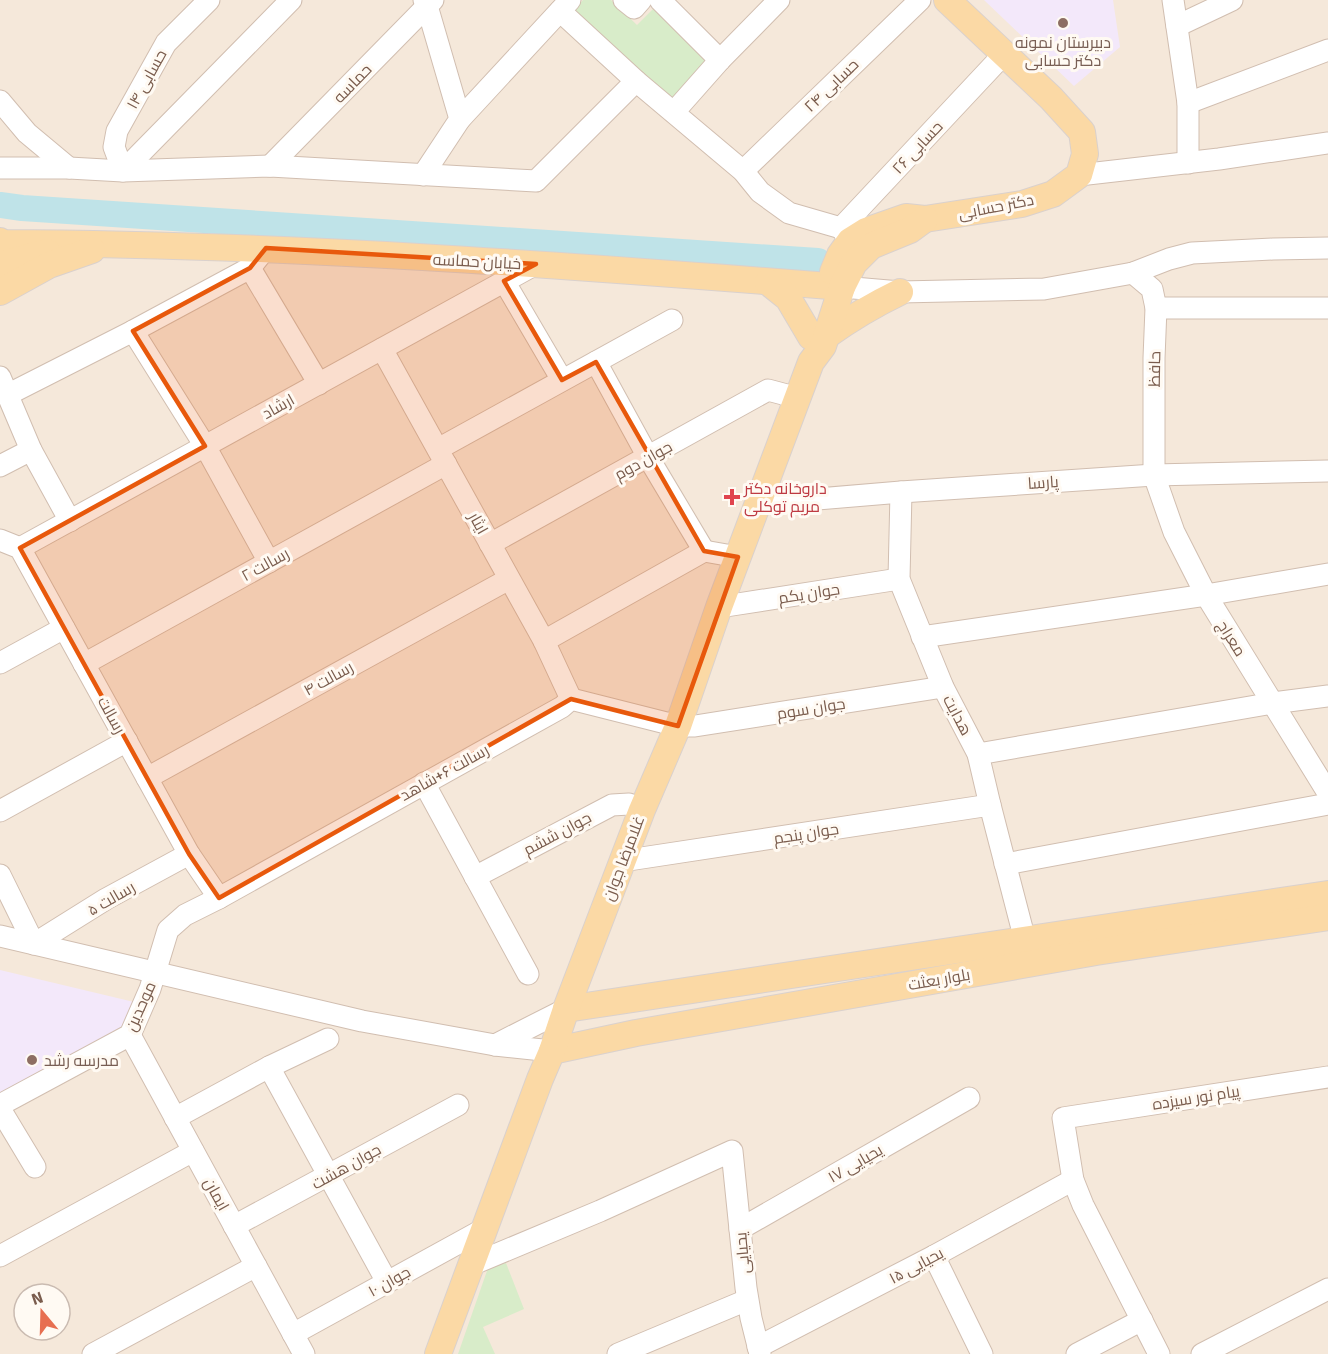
<svg xmlns="http://www.w3.org/2000/svg" width="1328" height="1354" viewBox="0 0 1328 1354" font-family="Signika,Cairo,sans-serif">
<style>
.residential{fill:#f5e8da;fill-rule:evenodd}
.education{fill:#f3e8fa}
.green{fill:#d8ecc9}
.lines{fill:none;stroke-linecap:round;stroke-linejoin:round}
.river{stroke:#bfe3e8;stroke-width:26}
.minor-casing{stroke:#d1beb0;stroke-width:23}
.major-casing{stroke:#dad1cd;stroke-width:28}
.minor{stroke:#fff;stroke-width:21}
.major{stroke:#fbd9a5;stroke-width:26}
.marked{fill:#e8590c;fill-opacity:0.2;stroke:#e8590c;stroke-width:4.5;stroke-linejoin:round}
.education-dot{fill:#8d6e63;stroke:#fffaf3;stroke-width:2}
.health-dot{fill:#e0444e;stroke:#fffaf3;stroke-width:2}
.labels{text-anchor:middle;stroke-width:6;stroke-linejoin:round;paint-order:stroke}
.education-label{font-size:16px;fill:#785e54;stroke:#fffaf3}
.street-label{font-size:16px;fill:#7a5c4d;stroke:#fffaf3}
.health-label{font-size:16px;fill:#be3a42;stroke:#fffaf3;text-anchor:start}
</style>
<rect width="100%" height="100%" fill="#fdf6ec"/>
<path class="residential" d="M0 0H1328V1354H0ZM24 1294H60V1330H24Z"/>
<g class="education">
<path d="M984 0H1113L1120 47 1074 86Z"/>
<path d="M0 970 134 1002 127 1024 0 1096Z"/>
</g>
<g class="green">
<path d="M583 0H611L637 25 653 9 711 66 672 105 574 10Z"/>
<path d="M506 1263 524 1309 483 1327 495 1354H458L488 1268Z"/>
</g>
<g class="lines">
<path class="river" d="M0 205 22 208 818 261"/>
<g class="minor-casing">
<g id="minor">
<path d="M209 0 166 43 117 131 114 147 123 171 291 0"/>
<path d="M624 0 634 8 641 0"/>
<path d="M660 0 720 60"/>
<path d="M1173 0 1188 103V163"/>
<path d="M560 11 636 81 743 171 760 192 789 213 841 228"/>
<path d="M1177 26 1232 0"/>
<path d="M0 101 27 133 69 168"/>
<path d="M1188 103 1328 50"/>
<path d="M674 112 720 60 779 0"/>
<path d="M460 119 570 0"/>
<path d="M270 166 433 0"/>
<path d="M0 168H69L123 171 270 166 536 181 636 81"/>
<path d="M743 171 920 0"/>
<path d="M423 175 460 119 427 6 424 0"/>
<path d="M1079 175 1219 159 1328 143"/>
<path d="M848 238 841 228 1004 54"/>
<path d="M250 268 319 384"/>
<path d="M1133 273 1152 289 1156 308 1154 358V475L1174 532 1206 595 1328 793"/>
<path d="M504 281 562 380"/>
<path d="M842 287 900 292 1044 289 1133 273 1169 259 1192 253 1273 249 1328 248"/>
<path d="M1156 308H1328"/>
<path d="M133 331 205 446 269 562"/>
<path d="M382 349 544 641 571 699"/>
<path d="M596 362 648 457 704 551"/>
<path d="M0 377 31 450 70 521"/>
<path d="M7 395 133 331 250 268 266 248"/>
<path d="M438 449 672 320"/>
<path d="M0 466 31 450"/>
<path d="M901 492 899 579 943 687 978 754 990 805 1025 940"/>
<path d="M758 504 901 492 1154 475 1328 471"/>
<path d="M0 540 20 548 189 854 219 898"/>
<path d="M490 544 768 390 798 398"/>
<path d="M20 548 536 264"/>
<path d="M704 551 738 557"/>
<path d="M719 607 899 579"/>
<path d="M922 637 1206 595 1328 574"/>
<path d="M544 641 704 551"/>
<path d="M0 663 64 628"/>
<path d="M84 664 446 464"/>
<path d="M978 754 1273 703 1328 696"/>
<path d="M147 778 509 579"/>
<path d="M424 783 528 974"/>
<path d="M0 811 127 741"/>
<path d="M622 861 990 805"/>
<path d="M1005 864 1328 804"/>
<path d="M0 875 34 944 106 899 189 854"/>
<path d="M475 877 612 805 629 804 642 810"/>
<path d="M0 936 362 1021 495 1045 552 1051"/>
<path d="M130 1035 304 1354"/>
<path d="M495 1045 566 1009"/>
<path d="M269 1067 387 1282"/>
<path d="M0 1105 130 1035 150 989 168 930 185 915 219 898 562 707 571 699 678 726H695L943 687"/>
<path d="M0 1109 35 1167"/>
<path d="M175 1118 269 1067 328 1039"/>
<path d="M234 1226 458 1105"/>
<path d="M740 1229 969 1098"/>
<path d="M0 1256 193 1151"/>
<path d="M934 1256 982 1354"/>
<path d="M471 1265 600 1211 732 1151 746 1288 751 1318 760 1354"/>
<path d="M293 1334 484 1229"/>
<path d="M758 1347 934 1256 1073 1180"/>
<path d="M93 1354 256 1266"/>
<path d="M618 1354 747 1300"/>
<path d="M1077 1354 1142 1320"/>
<path d="M1159 1354 1083 1205 1073 1180 1063 1118 1328 1077"/>
<path d="M1202 1354 1328 1289"/>
</g>
</g>
<g class="major-casing">
<g id="major">
<path d="M0 241 3 243C283 244 563 265 842 287"/>
<path d="M0 265 47 252"/>
<path d="M833 272 840 255 850 241 866 231 906 217 925 219 1022 204 1053 194 1079 175 1085 154 1082 132 1051 98 947 0"/>
<path d="M768 282 788 298 811 337"/>
<path d="M0 292 49 265 92 250"/>
<path d="M826 336C851 318 873 305 900 292"/>
<path d="M566 1009 1328 894"/>
<path d="M552 1051 636 1033 1096 952 1328 917"/>
<path d="M438 1354 540 1079 552 1051 566 1009 642 810 678 726 719 607 811 362 823 346 842 287 854 263 871 246 910 230 925 219"/>
</g>
</g>
<use href="#minor" class="minor"/>
<use href="#major" class="major"/>
</g>
<path class="marked" d="M266 248 536 264 504 281 562 380 596 362 704 551 738 557 678 726 571 699 219 898 189 854 20 548 205 446 133 331 250 268Z"/>
<g class="education-dot">
<circle cx="1063" cy="23" r="6"/>
<circle cx="32" cy="1060" r="6"/>
</g>
<path class="health-dot" d="M729 488h6v6h6v6h-6v6h-6v-6h-6v-6h6z"/>
<g class="labels">
<g class="education-label">
<text x="1063" y="48">دبیرستان نمونه<tspan x="1063" dy="18">دکتر حسابی</tspan></text>
<text x="44" y="1066" text-anchor="start">مدرسه رشد</text>
</g>
<g class="street-label">
<text transform="translate(146 79) rotate(-61)" y="6">حسابی ۱۴</text>
<text transform="translate(352 83) rotate(-46)" y="6">حماسه</text>
<text transform="translate(831 85) rotate(-44)" y="6">حسابی ۲۴</text>
<text transform="translate(917 147) rotate(-47)" y="6">حسابی ۲۶</text>
<text transform="translate(996 206) rotate(-11)" y="6">دکتر حسابی</text>
<text transform="translate(477 261) rotate(3)" y="6">خیابان حماسه</text>
<text transform="translate(1154 369) rotate(-89)" y="6">حافظ</text>
<text transform="translate(278 406) rotate(-29)" y="6">ارشاد</text>
<text transform="translate(643 460) rotate(-29)" y="6">جوان دوم</text>
<text transform="translate(1043 482) rotate(-4)" y="6">پارسا</text>
<text transform="translate(479 523) rotate(61)" y="6">ایثار</text>
<text transform="translate(265 564) rotate(-29)" y="6">رسالت ۲</text>
<text transform="translate(809 593) rotate(-9)" y="6">جوان یکم</text>
<text transform="translate(1232 638) rotate(58)" y="6">معراج</text>
<text transform="translate(328 678) rotate(-29)" y="6">رسالت ۴</text>
<text transform="translate(811 708) rotate(-9)" y="6">جوان سوم</text>
<text transform="translate(112 715) rotate(61)" y="6">رسالت</text>
<text transform="translate(958 715) rotate(62)" y="6">هدایت</text>
<text transform="translate(444 772) rotate(-29)" y="6">رسالت ۶+شاهد</text>
<text transform="translate(557 833) rotate(-28)" y="6">جوان ششم</text>
<text transform="translate(806 833) rotate(-9)" y="6">جوان پنجم</text>
<text transform="translate(623 858) rotate(-69)" y="6">غلامرضا جوان</text>
<text transform="translate(111 898) rotate(-30)" y="6">رسالت ۵</text>
<text transform="translate(939 979) rotate(-10)" y="6">بلوار بعثت</text>
<text transform="translate(140 1006) rotate(-66)" y="6">موحدین</text>
<text transform="translate(1196 1097) rotate(-9)" y="6">پیام نور سیزده</text>
<text transform="translate(855 1163) rotate(-30)" y="6">یحیایی ۱۷</text>
<text transform="translate(346 1166) rotate(-29)" y="6">جوان هشت</text>
<text transform="translate(217 1194) rotate(61)" y="6">ایمان</text>
<text transform="translate(742 1253) rotate(-95)" y="6">یحیایی</text>
<text transform="translate(916 1265) rotate(-28)" y="6">یحیایی ۱۵</text>
<text transform="translate(389 1281) rotate(-29)" y="6">جوان ۱۰</text>
</g>
<g class="health-label">
<text x="744" y="494">داروخانه دکتر<tspan x="744" dy="18">مریم توکلی</tspan></text>
</g>
</g>
<g transform="translate(42 1312) rotate(341)"><circle r="28" fill="#fffaf3" stroke="#cabbb1" stroke-width="1.5"/>
<path d="M0-4.5L10 22L0 15L-10 22Z" fill="#e76f51"/>
<text y="-9" font-size="16" font-weight="bold" text-anchor="middle" fill="#7a5c4d">N</text>
</g>
</svg>
